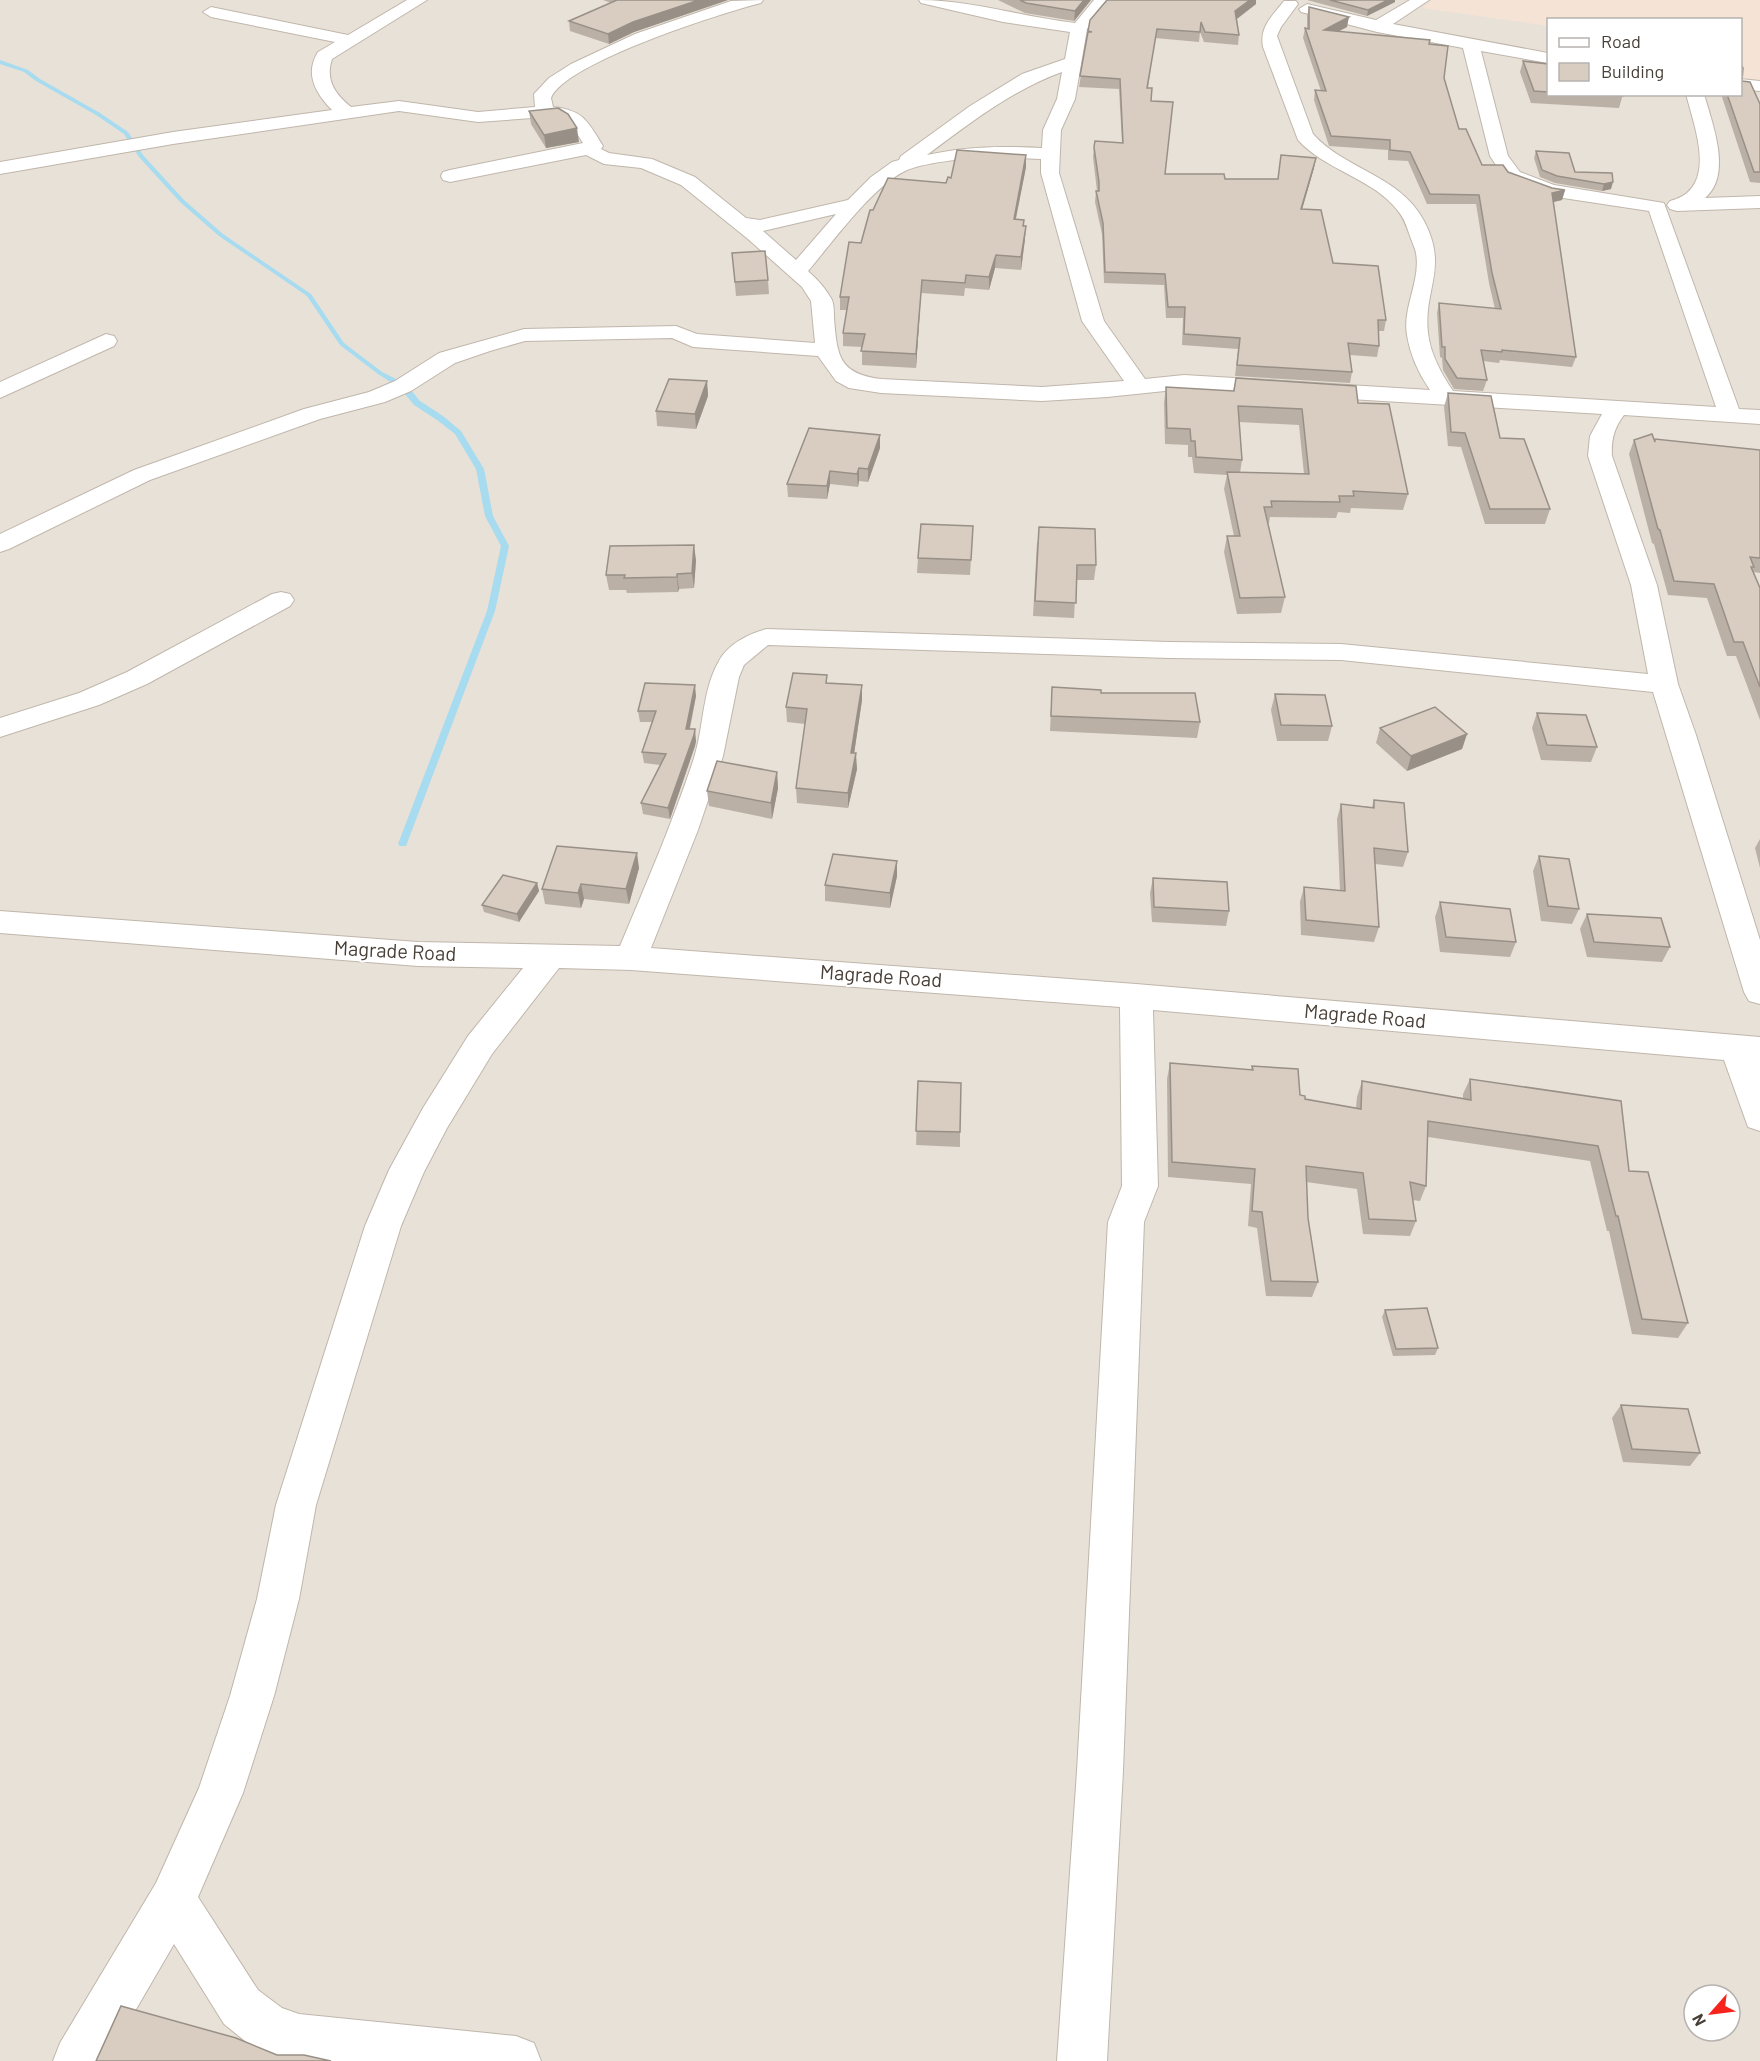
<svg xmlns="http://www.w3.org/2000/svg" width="1760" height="2061" viewBox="0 0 1760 2061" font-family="Barlow,sans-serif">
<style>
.residential{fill:#e8e1d7;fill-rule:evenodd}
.commercial{fill:#f5e4d5}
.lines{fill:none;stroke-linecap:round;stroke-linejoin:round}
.stream{fill:#a6dbf0;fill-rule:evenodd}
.minor-casing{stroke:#c0b6ab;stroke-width:2}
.minor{fill:#fff;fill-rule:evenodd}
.wall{fill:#bbb0a6;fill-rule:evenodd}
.shaded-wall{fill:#989087}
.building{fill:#d9cdc1;stroke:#989087;stroke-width:1.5}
.labels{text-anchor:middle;stroke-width:4.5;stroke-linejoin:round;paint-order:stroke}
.street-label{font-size:20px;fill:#483f37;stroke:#fff}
</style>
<rect width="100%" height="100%" fill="#f4efe9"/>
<path class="residential" d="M0 0H1760V2061H0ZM1548 20H1740V94H1548ZM1694 1995H1730V2031H1694Z"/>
<path class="commercial" d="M1432 0H1760V82L1741 79 1740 20H1548V26L1422 8Z"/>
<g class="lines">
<path class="stream" d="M0 60 28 70 40 79 100 113 128 132 143 155 184 200 223 234 311 294 344 343 382 372 406 384 420 401 443 416 461 431 484 469 493 516 509 546 495 611 406 846H400L398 844 487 611 501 546 485 516 476 469 455 434 437 420 414 405 400 388 378 374 340 345 307 296 219 236 180 202 139 157 124 134 96 115 36 81 24 72 0 64Z"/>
<g class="minor-casing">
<g id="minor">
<path d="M407 0H427L332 59C325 80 335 94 351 107L399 101 478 112 535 107 534 94 549 78 571 64 635 34 731 1 763 0 761 3C721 13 565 63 551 98L553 107C584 110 588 122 603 146L601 149 609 153 652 159 695 177 746 218 760 220 848 200 871 177 892 162 899 160 901 156 970 106 1022 74 1065 59 1070 32 1003 22 921 3 919 0C971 0 1023 17 1075 23L1094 0H1111L1087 29 1075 99 1061 130 1059 173 1104 321 1145 379 1184 375 1430 390C1419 374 1410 355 1407 335 1402 308 1421 281 1416 253 1415 248 1412 242 1410 236 1407 227 1404 218 1398 211 1373 178 1326 171 1298 140L1263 47C1259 27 1273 15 1284 1H1296L1298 4 1281 27 1277 36 1313 134C1345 170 1400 175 1424 221 1449 268 1423 289 1428 333 1430 353 1442 375 1453 391L1716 407 1649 211 1550 196 1506 180 1490 156 1463 48 1377 32 1301 12 1299 9 1307 4 1376 20 1410 0H1429L1393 24 1548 53V63L1481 51 1508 156 1520 172 1554 185 1664 203 1739 409 1760 410V424L1624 415C1614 428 1611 440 1612 456L1657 585 1678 684 1696 735 1760 940V1004L1749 1001 1744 992 1653 692 1341 660 1169 658 768 645 744 665 739 677 723 756 698 830 651 948 1136 984 1760 1037V1131L1748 1127 1724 1060 1153 1010 1158 1186 1144 1222 1123 1771 1107 2061H1057L1077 1771 1108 1222 1122 1186 1120 1007 631 970 559 968 492 1054 447 1128 424 1172 401 1226 316 1505 299 1599 274 1696 243 1793 198 1897 258 1990 282 2008 299 2014 516 2036 534 2043 541 2061H291L250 2045 224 2024 174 1944 106 2061H53L60 2043 156 1883 199 1788 230 1696 257 1599 276 1505 365 1226 389 1170 423 1108 468 1036 523 968 418 966 0 933V911L418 942 620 946C646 884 673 822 694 758 704 727 702 690 719 661 728 644 750 633 767 629L1169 642 1341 644 1648 674 1631 585 1588 456 1590 436 1602 414 1184 389 1107 397 1042 401 881 393 849 388 836 381 818 356 693 347 672 338 525 341 490 351 455 363 411 391 385 402 320 419 150 480 9 549 0 552V534L134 470 304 409 369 392 395 381 439 353 524 329 676 326 697 334 815 343 811 301 802 287 748 239 681 185 641 168 604 164 586 155 450 182 443 180 441 176 443 172 450 170 583 143 572 126 561 119 546 117 478 122 399 111 173 144 0 174V162L173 132 332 110C316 94 304 74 318 52L335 42 211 17 203 12 211 7 348 35ZM1062 72 1057 99 1043 130 1042 148C1001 146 968 146 927 155 970 123 1012 90 1062 72ZM987 157 1041 159V173L1082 321 1124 381 1042 387 881 379C839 374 837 356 834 318 834 313 834 305 832 300 827 290 817 279 808 271 832 243 872 187 905 171 921 163 967 158 987 157ZM836 214 796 260 763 231Z"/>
<path d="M1740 79 1760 81V91L1740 89Z"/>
<path d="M1686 94H1704C1712 123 1733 175 1705 198L1760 196V208L1677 211 1670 209 1667 205 1670 201C1719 189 1695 129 1686 94Z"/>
<path d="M106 334 114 336 117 341 114 346 0 398V382Z"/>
<path d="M281 592 290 594 294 600 290 606 147 684 99 705 0 737V718L79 693 127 672 272 594Z"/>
</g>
</g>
<use href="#minor" class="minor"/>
</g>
<g class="wall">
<path d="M603 0H728L634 32 609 44 570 31 569 21 611 3Z"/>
<path d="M998 0H1091L1074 21 1025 13Z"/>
<path d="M1307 0H1395V2L1367 16Z"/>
<path d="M1256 4 1237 19 1239 35 1238 45 1204 42 1200 32 1199 42 1155 38 1148 88 1151 101 1165 174 1225 179H1278L1281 155 1314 168 1302 209 1333 263 1386 320 1384 331H1379V346L1377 357 1350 355 1352 372 1350 383 1235 376 1238 349 1182 345 1183 318H1166L1164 285 1104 283 1102 234 1095 202 1096 191H1097L1093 157 1094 147 1122 143 1119 89 1079 87 1090 20Z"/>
<path d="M1309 7 1347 27 1338 32 1429 44 1444 78 1459 129 1482 165 1508 172 1552 188 1565 190 1562 200 1553 202 1576 357 1572 367 1500 360 1499 363 1483 361 1487 380 1483 391 1454 389 1443 370 1442 358 1440 357 1437 313 1439 303 1495 309 1489 283 1476 204H1427L1408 161 1388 160V150L1329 146 1314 100 1315 90 1321 91 1303 38 1305 28 1307 29V16Z"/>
<path d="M1523 61 1548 64V94H1623L1619 108 1531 103 1520 72Z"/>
<path d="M1742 81 1760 104V183L1750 182 1721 94H1740Z"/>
<path d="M529 111 579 142 546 148 531 124Z"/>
<path d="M1536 151 1575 172 1612 173 1611 189 1602 191 1555 183 1540 177 1534 158Z"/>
<path d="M1026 155V167L1016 219 1024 220 1025 239 1021 270 995 268 989 290 965 288 964 296 921 293 916 368 862 365V347L843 346V333L847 310H840V297L861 243 873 210 946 183 951 178Z"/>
<path d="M732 253 768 280 769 294 736 296Z"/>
<path d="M1236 378 1358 403 1408 494 1403 510 1351 508 1350 513 1338 512 1336 518 1270 517 1269 523H1268L1285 597 1281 613 1237 614 1224 552 1227 536H1234L1224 489 1227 475 1194 473 1192 457H1188V445L1165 444 1164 403 1166 387 1233 391ZM1239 422 1299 425 1304 474 1240 473 1242 460Z"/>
<path d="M707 381 708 396 696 429 657 426 656 411Z"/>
<path d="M1448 393 1500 438 1550 509 1545 524H1485L1461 447 1448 446 1444 407Z"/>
<path d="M1634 440H1655L1760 450V573L1754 572 1760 589V720L1736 656H1727L1707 598 1668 595 1654 544 1652 543 1629 454Z"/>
<path d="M880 448 868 482 859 481 858 487 830 484 827 499 788 497 787 484Z"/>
<path d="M973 526 970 575 917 573 918 558Z"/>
<path d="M1037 542 1096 565 1094 580H1076L1074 618 1033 616Z"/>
<path d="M696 560 694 588 679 589 678 592 627 593 626 590H609L606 575Z"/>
<path d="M827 675V683L862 685V700L854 753 857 769 848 808 797 803 796 788 805 724 787 722 786 707Z"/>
<path d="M1052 687 1101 693 1200 722 1197 738 1050 731Z"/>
<path d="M1275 694 1332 726 1328 741H1277L1271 710Z"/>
<path d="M696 696 690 729 696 741 695 746 670 819 643 814 641 803 660 765 644 763 642 752 652 722H640L638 711Z"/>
<path d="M1537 713 1597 747 1591 762 1541 760 1532 728Z"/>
<path d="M1380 728 1467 734 1462 749 1407 771 1376 743Z"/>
<path d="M777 772 778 788 772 819 709 806 707 791Z"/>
<path d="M1374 800 1408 852 1403 867 1375 864 1379 927 1374 942 1301 935 1300 902 1304 887 1340 891 1337 819 1341 804 1372 807Z"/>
<path d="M1760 839V868L1755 848Z"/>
<path d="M1539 856 1579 909 1572 924 1541 921 1533 871Z"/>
<path d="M897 861V876L890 908 825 901V885Z"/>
<path d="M639 868 629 904 584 899 581 908 545 904 542 889Z"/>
<path d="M1153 878 1229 911 1226 926 1152 922 1150 893Z"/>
<path d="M537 883 539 891 519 922 484 912 482 905Z"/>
<path d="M1440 902 1516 942 1510 957 1440 952 1435 917Z"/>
<path d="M1587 914 1670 947 1662 962 1587 957 1580 929Z"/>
<path d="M1170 1063 1251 1070 1252 1066 1305 1099 1356 1108 1357 1097 1362 1081 1463 1099V1094L1470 1079 1621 1101 1629 1171 1688 1323 1678 1338 1632 1334 1609 1231H1607L1590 1161 1428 1137 1426 1186 1420 1201 1412 1200 1416 1221 1410 1236 1363 1234 1357 1189 1306 1182 1308 1218 1318 1282 1312 1297 1266 1296 1257 1228 1248 1226 1251 1184 1168 1177 1167 1079Z"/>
<path d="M918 1081 960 1132V1147L916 1145Z"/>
<path d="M1385 1310 1438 1348 1435 1355 1393 1356 1382 1317Z"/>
<path d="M1621 1405 1700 1453 1690 1466 1623 1462 1612 1418Z"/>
</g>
<g class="shaded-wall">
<path d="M699 0H728L634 32 609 44 608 34 633 22Z"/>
<path d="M1084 0H1091L1074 21 1075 11Z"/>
<path d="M1250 0H1256V4L1234 21 1235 11Z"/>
<path d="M1388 0H1395V2L1367 16 1368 10Z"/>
<path d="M1349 17 1347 27 1323 39 1324 30Z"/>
<path d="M577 128 579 142 546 148 544 135Z"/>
<path d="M1026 155V167L1013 232 1014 219Z"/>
<path d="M1316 158 1314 168 1299 220 1301 209Z"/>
<path d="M1613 182 1611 189 1602 191 1604 184Z"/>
<path d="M1565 190 1562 200 1549 203 1552 193Z"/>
<path d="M1026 226 1025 239 1021 270V257Z"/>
<path d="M996 255 995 268 989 290V277Z"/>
<path d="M922 280 921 293 916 368V354Z"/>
<path d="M707 381 708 396 696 429 695 414Z"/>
<path d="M880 435V448L868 482V469Z"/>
<path d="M859 468V481L858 487 857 474Z"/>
<path d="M830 471V484L827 499V486Z"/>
<path d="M694 545 696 560 694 588 692 573Z"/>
<path d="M677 574 679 589 678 592 677 577Z"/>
<path d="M695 685 696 696 687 740 686 729Z"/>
<path d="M862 685V700L852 768 851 753Z"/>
<path d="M695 729 696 741 695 746 670 819 668 808Z"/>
<path d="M1467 734 1462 749 1407 771 1411 756Z"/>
<path d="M856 753 857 769 848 808V793Z"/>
<path d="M777 772 778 788 772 819 771 803Z"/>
<path d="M637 853 639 868 629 904 626 889Z"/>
<path d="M897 861V876L890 908V893Z"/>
<path d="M537 883 539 891 519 922 517 914Z"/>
<path d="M581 884 584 899 581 908 578 893Z"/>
</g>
<g class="building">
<path d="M617 0H699L633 22 608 34 569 21Z"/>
<path d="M1020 0H1084L1075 11 1026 3Z"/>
<path d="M1107 0H1250L1235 11 1239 35 1205 32 1201 22 1200 32 1157 29 1147 88H1152L1151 101 1173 102 1165 174H1224L1225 179H1278L1281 155 1316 158 1301 209 1321 210 1333 263 1378 266 1386 320H1378L1379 346 1348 343 1352 372 1237 365 1240 338 1184 334 1185 307H1168L1165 274 1105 272 1103 223 1096 191H1099V182L1094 147 1095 141 1123 143 1120 79 1080 76 1088 32H1092L1088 31 1090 20Z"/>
<path d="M1330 0H1388L1368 10Z"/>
<path d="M1309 7 1349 17 1324 30 1430 40 1429 44 1448 46 1444 78 1459 129H1466L1482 165H1503L1508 172 1552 188 1565 190 1552 193 1576 357 1502 350V352L1481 350 1487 380 1457 378 1445 359V347H1442L1439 303 1501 309 1492 273 1479 195 1430 194 1410 152 1390 150V140L1331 136 1315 90 1326 91 1305 28 1309 29Z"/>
<path d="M1523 61 1548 64V92L1534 91Z"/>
<path d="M1740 63 1743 68 1742 81 1750 82 1760 104V172H1754L1727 94H1740Z"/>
<path d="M1592 94H1623V96Z"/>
<path d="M558 108 568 114 577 128 544 135 529 111Z"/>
<path d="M957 150 1026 155 1014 219 1024 220 1023 226H1026L1021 257 996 255 989 277 966 275 965 283 922 280 916 354 861 351 865 334 843 333 849 297H840L849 242 861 243 870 210H873L888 178 946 183 948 177 951 178Z"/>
<path d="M1536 151 1569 153 1575 172 1612 173 1613 182 1604 184 1557 176 1542 170Z"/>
<path d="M765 251 768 280 735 282 732 253Z"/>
<path d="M1236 378 1356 386 1358 403 1389 404 1408 494 1353 491 1354 496H1339L1340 502 1271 501 1272 507H1264L1285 597 1240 598 1227 536H1240L1227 472 1309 474 1302 409 1238 406 1242 460 1196 457 1195 441H1191L1190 429 1167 428 1166 387 1234 391Z"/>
<path d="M669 379 707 381 695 414 656 411Z"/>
<path d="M1448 393 1491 396 1500 438 1524 439 1550 509H1490L1465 433 1451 432Z"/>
<path d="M809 428 880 435 868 469 859 468 857 474 830 471 827 486 787 484Z"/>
<path d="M1652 434 1655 442V439L1760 450V558L1750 557 1754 567H1751L1760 588V687L1743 642H1734L1714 584 1674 581 1660 530 1658 529 1634 440Z"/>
<path d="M921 524 973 526 971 560 918 558Z"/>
<path d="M1039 527 1095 529 1096 565H1077L1076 603 1035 601Z"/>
<path d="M694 545 692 573 677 574V577L624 578 625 575H606L610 546Z"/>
<path d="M793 673 827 675 826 683 862 685 851 753H856L848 793 796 788 807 709 786 707Z"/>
<path d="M645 683 695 685 686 729H695L694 735 668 808 641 803 666 754 642 752 656 711H638Z"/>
<path d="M1052 687 1101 690V693H1195L1200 722 1051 716Z"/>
<path d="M1275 694 1325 695 1332 726 1281 725Z"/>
<path d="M1435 707 1467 734 1411 756 1380 728Z"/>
<path d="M1537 713 1586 715 1597 747 1547 745Z"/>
<path d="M717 761 777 772 771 803 707 791Z"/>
<path d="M1374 800 1404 803 1408 852 1374 848 1379 927 1306 920 1304 887 1345 891 1341 804 1374 808Z"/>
<path d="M557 846 637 853 626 889 581 884 578 893 542 889Z"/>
<path d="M833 854 897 861 890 893 825 885Z"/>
<path d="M1539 856 1569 859 1579 909 1548 906Z"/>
<path d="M503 875 537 883 517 914 482 905Z"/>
<path d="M1153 878 1227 882 1229 911 1154 907Z"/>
<path d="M1440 902 1510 909 1516 942 1446 937Z"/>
<path d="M1587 914 1661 918 1670 947 1594 942Z"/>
<path d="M1170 1063 1253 1070 1252 1066 1298 1069 1300 1095 1305 1096V1099L1361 1109 1362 1081 1471 1100 1470 1079 1621 1101 1629 1171 1648 1172 1688 1323 1642 1319 1618 1216H1616L1598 1146 1428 1121 1426 1186 1410 1182 1416 1221 1369 1219 1363 1173 1306 1166 1308 1218 1318 1282 1271 1281 1262 1212 1252 1211 1255 1169 1172 1162Z"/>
<path d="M918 1081 961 1083 960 1132 916 1131Z"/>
<path d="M1427 1308 1438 1348 1396 1349 1385 1310Z"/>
<path d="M1621 1405 1688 1409 1700 1453 1632 1449Z"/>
<path d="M121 2006 236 2038 277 2055H304L331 2061H96Z"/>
</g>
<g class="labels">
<g class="street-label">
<text transform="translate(395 951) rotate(3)" y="7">Magrade Road</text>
<text transform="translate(881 976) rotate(4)" y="7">Magrade Road</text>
<text transform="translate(1365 1016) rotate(5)" y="7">Magrade Road</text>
</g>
</g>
<rect x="1547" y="18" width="195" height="78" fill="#ffffff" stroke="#b6b2af" stroke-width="1.5"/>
<rect x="1559" y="38" width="30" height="9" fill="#ffffff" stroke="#b6b2af" stroke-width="1.5"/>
<text x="1601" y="48" font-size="18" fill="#483f37">Road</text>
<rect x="1559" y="63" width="30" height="18" fill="#d9cdc1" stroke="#b6b2af" stroke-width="1.5"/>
<text x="1601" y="78" font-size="18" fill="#483f37">Building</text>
<g transform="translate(1712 2013) rotate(242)"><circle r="28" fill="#ffffff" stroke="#b6b2af" stroke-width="1.5"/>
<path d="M0-4.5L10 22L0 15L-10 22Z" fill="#f7241d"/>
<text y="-9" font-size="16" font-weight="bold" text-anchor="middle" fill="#483f37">N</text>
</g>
</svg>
